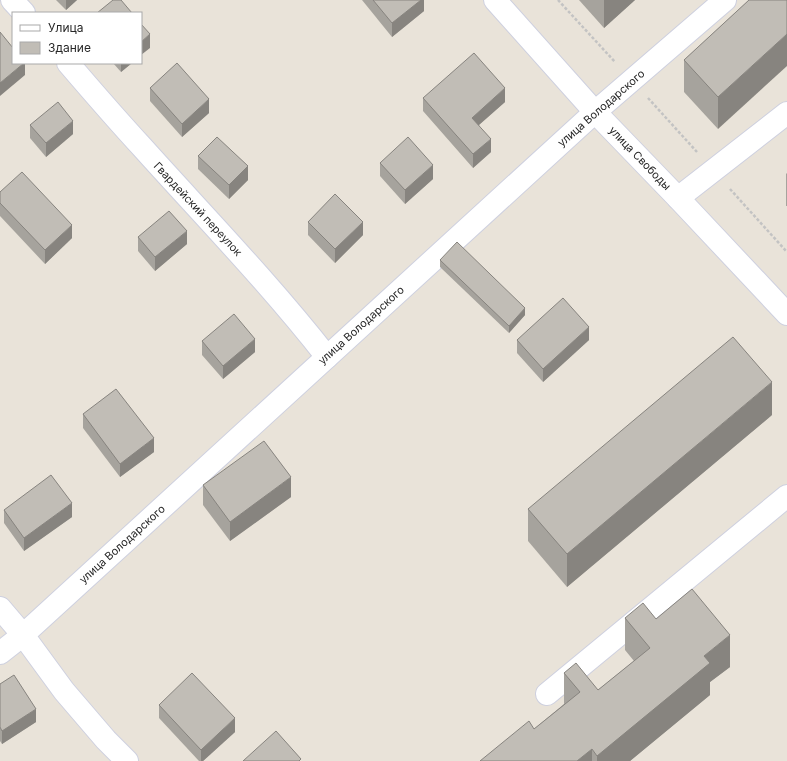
<svg xmlns="http://www.w3.org/2000/svg" width="787" height="761" viewBox="0 0 787 761" font-family="Inter,sans-serif">
<style>
.lines{fill:none;stroke-linecap:round;stroke-linejoin:round}
.minor-casing{stroke:#ced0df;stroke-width:24}
.path{stroke:#c3c3c3;stroke-width:2.5;stroke-dasharray:3 2;stroke-linecap:butt}
.minor{stroke:#fff;stroke-width:22}
.wall{fill:#a6a39d}
.shaded-wall{fill:#87847f}
.building{fill:#c1bdb6;stroke:#87847f}
.labels{text-anchor:middle;stroke-width:3;stroke-linejoin:round;paint-order:stroke}
.street-label{font-size:11px;fill:#272727;stroke:#fff}
</style>
<rect width="100%" height="100%" fill="#e9e3d9"/>
<g class="lines">
<g class="minor-casing">
<g id="minor">
<path d="M12 0 24 13"/>
<path d="M495 0 595 112 678 198 787 314"/>
<path d="M68 63C92 91 117 120 142 147 204 216 269 283 327 357"/>
<path d="M678 198 787 113"/>
<path d="M0 608 23 635 64 691 106 740 127 761"/>
<path d="M0 653 23 635 595 112 725 0"/>
<path d="M547 694 787 496"/>
</g>
</g>
<g class="path">
<path d="M558 0 615 62"/>
<path d="M648 98 697 152"/>
<path d="M730 189 787 252"/>
</g>
<use href="#minor" class="minor"/>
</g>
<g class="wall">
<path d="M56 0H77L66 10Z"/>
<path d="M362 0H424V11L392 37Z"/>
<path d="M579 0H635L604 28Z"/>
<path d="M749 0 718 129 684 92V60Z"/>
<path d="M113 63H132L121 72Z"/>
<path d="M150 88 209 113 182 137 150 101Z"/>
<path d="M423 98 505 102 479 125 491 152 473 168 423 111Z"/>
<path d="M30 125 73 134 46 157 30 138Z"/>
<path d="M198 156 248 180 229 199 198 169Z"/>
<path d="M380 163 433 179 405 204 380 176Z"/>
<path d="M787 173V206H786V174Z"/>
<path d="M0 192 72 238 45 264 0 216Z"/>
<path d="M308 222 363 235 335 263 308 235Z"/>
<path d="M138 237 187 244 155 271 138 251Z"/>
<path d="M440 260 525 315 509 333 440 267Z"/>
<path d="M517 340H589L543 382 517 353Z"/>
<path d="M202 341 255 352 223 379 202 355Z"/>
<path d="M83 414 154 452 120 477 83 428Z"/>
<path d="M772 415 567 587 528 541V509Z"/>
<path d="M203 485 291 497 230 541 203 505Z"/>
<path d="M4 510 72 517 24 551 4 523Z"/>
<path d="M625 618 656 619 730 667 710 682V695L630 761H480L534 729 564 704V673L598 690 634 661 625 650Z"/>
<path d="M0 684 36 722 2 744 0 741Z"/>
<path d="M159 705 235 732 203 761H199L159 718Z"/>
</g>
<g class="shaded-wall">
<path d="M66 0H77L66 10Z"/>
<path d="M421 0H424V11L392 37V23Z"/>
<path d="M604 0H635L604 28Z"/>
<path d="M150 34V48L141 55V42Z"/>
<path d="M787 34V66L718 129V97Z"/>
<path d="M24 63H25V75L0 96V83Z"/>
<path d="M121 63H132L121 72Z"/>
<path d="M505 88V102L472 131V118Z"/>
<path d="M209 99V113L182 137V124Z"/>
<path d="M73 121V134L46 157V143Z"/>
<path d="M491 139V152L473 168V154Z"/>
<path d="M433 165V179L405 204V190Z"/>
<path d="M248 166V180L229 199V185Z"/>
<path d="M363 222V235L335 263V249Z"/>
<path d="M72 225V238L45 264V250Z"/>
<path d="M187 231V244L155 271V257Z"/>
<path d="M525 308V315L509 333V326Z"/>
<path d="M589 327V340L543 382V369Z"/>
<path d="M255 339V352L223 379V366Z"/>
<path d="M772 382V415L567 587V554Z"/>
<path d="M154 438V452L120 477V464Z"/>
<path d="M291 477V497L230 541V522Z"/>
<path d="M72 503V517L24 551V538Z"/>
<path d="M730 635V667L710 682V695L630 761H597V756L704 656Z"/>
<path d="M36 709V722L2 744V731Z"/>
<path d="M235 718V732L203 761H201V750Z"/>
<path d="M592 749V761H577Z"/>
</g>
<g class="building">
<path d="M113 0H121L132 13H97Z"/>
<path d="M373 0H421L392 23Z"/>
<path d="M749 0H787V34L718 97 684 60Z"/>
<path d="M141 24 150 34 141 42Z"/>
<path d="M0 32 13 48V63H24L0 83Z"/>
<path d="M474 53 505 88 472 118 491 139 473 154 423 98Z"/>
<path d="M177 63 209 99 182 124 150 88Z"/>
<path d="M58 102 73 121 46 143 30 125Z"/>
<path d="M217 137 248 166 229 185 198 156Z"/>
<path d="M408 137 433 165 405 190 380 163Z"/>
<path d="M22 172 72 225 45 250 0 203V192Z"/>
<path d="M335 194 363 222 335 249 308 222Z"/>
<path d="M169 211 187 231 155 257 138 237Z"/>
<path d="M457 242 525 308 509 326 440 260Z"/>
<path d="M563 298 589 327 543 369 517 340Z"/>
<path d="M234 314 255 339 223 366 202 341Z"/>
<path d="M733 337 772 382 567 554 528 509Z"/>
<path d="M116 389 154 438 120 464 83 414Z"/>
<path d="M264 441 291 477 230 522 203 485Z"/>
<path d="M51 475 72 503 24 538 4 510Z"/>
<path d="M692 589 730 635 704 656 710 663 597 756 592 749 577 761H480L529 721 534 729 580 692 564 673 576 663 598 690 650 648 625 618 643 603 656 619Z"/>
<path d="M192 673 235 718 201 750 159 705Z"/>
<path d="M14 675 36 709 2 731 0 727V684Z"/>
<path d="M276 731 301 759 299 761H243Z"/>
</g>
<g class="labels">
<g class="street-label">
<text transform="translate(601 108) rotate(-41)" y="4">улица Володарского</text>
<text transform="translate(640 158) rotate(46)" y="4">улица Свободы</text>
<text transform="translate(198 209) rotate(47)" y="4">Гвардейский переулок</text>
<text transform="translate(361 325) rotate(-42)" y="4">улица Володарского</text>
<text transform="translate(122 544) rotate(-42)" y="4">улица Володарского</text>
</g>
</g>
<rect x="12" y="12" width="130" height="52" fill="#ffffff" stroke="#a9a9a9"/>
<rect x="20" y="25" width="20" height="6" fill="#ffffff" stroke="#a9a9a9"/>
<text x="48" y="32" font-size="12" fill="#272727">Улица</text>
<rect x="20" y="42" width="20" height="12" fill="#c1bdb6" stroke="#a9a9a9"/>
<text x="48" y="52" font-size="12" fill="#272727">Здание</text>
</svg>
